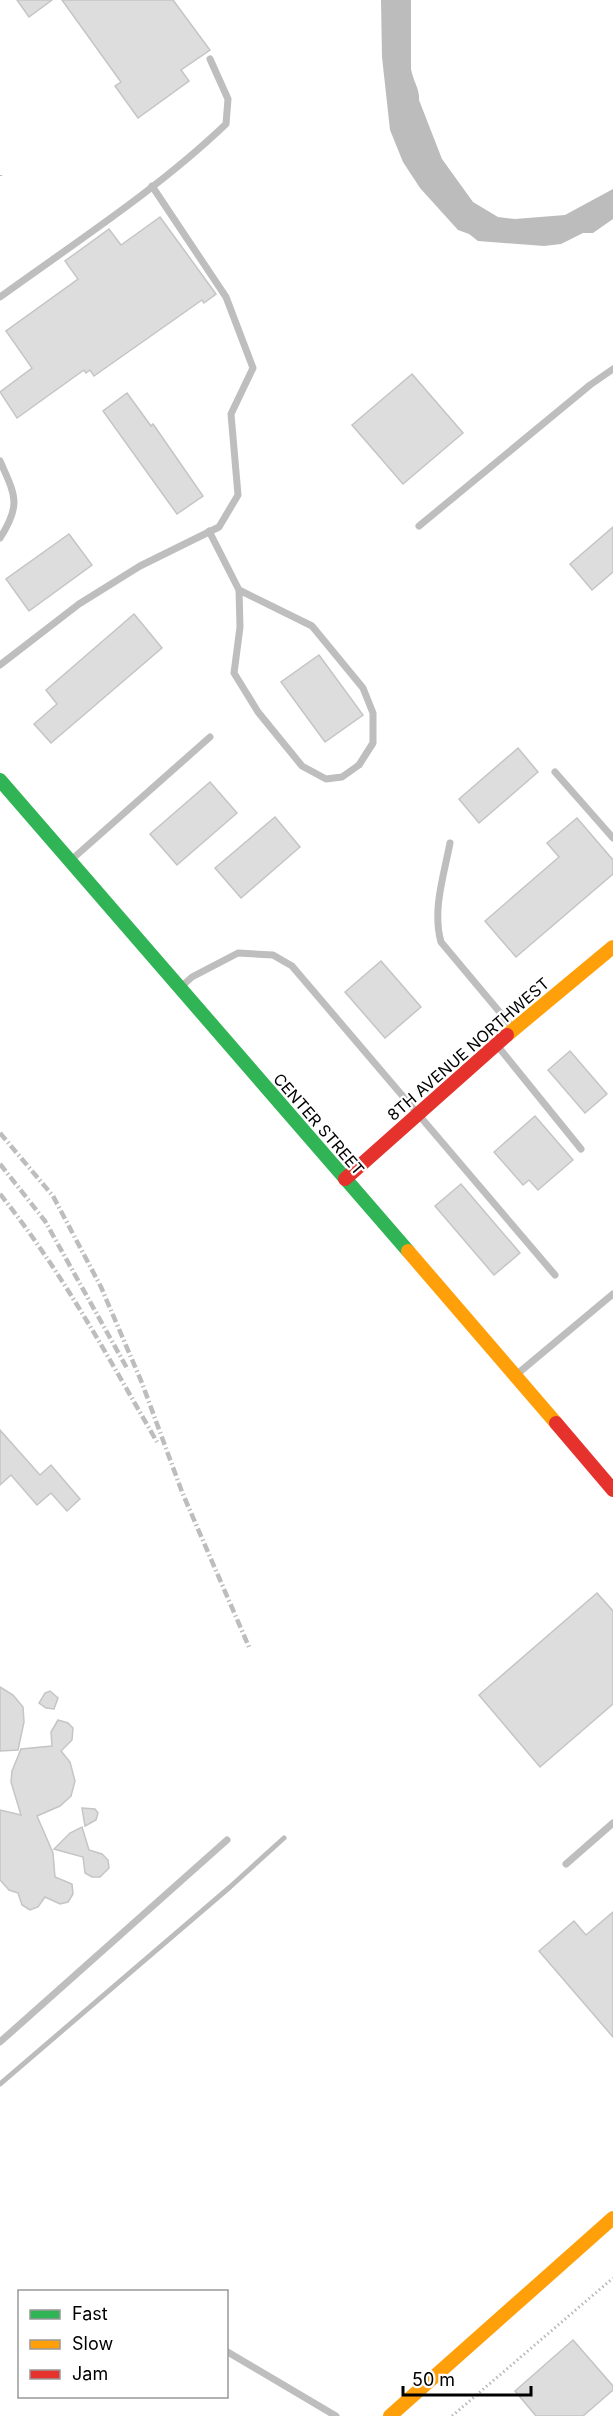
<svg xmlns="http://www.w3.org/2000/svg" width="613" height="2416" viewBox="0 0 613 2416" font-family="Inter,sans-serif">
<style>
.water{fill:#bcbcbc}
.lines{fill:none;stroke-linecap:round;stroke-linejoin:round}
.stream{stroke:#bcbcbc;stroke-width:5}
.building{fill:#ddd;stroke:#c5c5c5;stroke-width:1.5}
.path{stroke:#b8b8b8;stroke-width:3;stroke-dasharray:1.5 3;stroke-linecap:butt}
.lane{stroke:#bebebe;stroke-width:7}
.fast{stroke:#30b455;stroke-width:14}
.slow{stroke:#ff9f0a;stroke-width:14}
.jam{stroke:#e5322d;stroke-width:14}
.rail{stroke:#bdbdbd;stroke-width:4.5;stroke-dasharray:9 3 1.5 3;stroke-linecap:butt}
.labels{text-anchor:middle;stroke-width:4.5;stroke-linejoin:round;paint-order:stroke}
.street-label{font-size:16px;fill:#000;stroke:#fff}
</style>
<rect width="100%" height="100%" fill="#fff"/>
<path class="water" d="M381 0H411V69C413 81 420 89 419 100L442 159 473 202 498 217 515 219 565 215 613 189V219L593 233H583L561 244 544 246 478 241 469 234 458 230 420 188 403 162 390 130 382 57Z"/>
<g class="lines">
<path class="stream" d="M0 2084 230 1887 284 1838"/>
</g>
<g class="building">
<path d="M17 0H52L29 17Z"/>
<path d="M62 0H173L210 50 181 70 189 81 138 118 115 86 121 82Z"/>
<path d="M160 217 216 294 204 303 202 300 94 376 90 370 86 373 84 370 17 418 0 392 32 368 6 331 78 279 65 261 109 229 121 245Z"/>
<path d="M412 374 463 433 403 484 352 425Z"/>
<path d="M127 393 151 426 153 424 203 496 177 514 103 411Z"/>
<path d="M613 527V572L592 590 570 564Z"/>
<path d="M69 534 92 565 29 611 6 579Z"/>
<path d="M134 614 162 648 51 743 34 724 57 704 46 690Z"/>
<path d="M319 655 363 715 325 742 281 682Z"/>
<path d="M518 748 538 772 479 823 459 799Z"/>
<path d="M210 782 237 813 177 865 150 834Z"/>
<path d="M275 817 300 847 241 898 215 868Z"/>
<path d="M577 818 613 860V874L516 957 485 921 559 857 547 843Z"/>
<path d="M381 961 421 1007 385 1038 345 992Z"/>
<path d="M570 1051 607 1094 585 1113 548 1070Z"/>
<path d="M535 1116 573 1160 538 1190 529 1180 523 1185 494 1152Z"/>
<path d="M461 1184 520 1253 494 1275 435 1206Z"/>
<path d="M0 1430 40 1475 51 1465 80 1499 67 1511 51 1493 37 1505 11 1475 0 1485Z"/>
<path d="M597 1593 613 1611V1704L540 1767 479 1695Z"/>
<path d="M0 1687 13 1695 23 1707 24 1722 18 1750 0 1751Z"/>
<path d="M50 1691 58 1698 54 1709 46 1708 39 1703 45 1693Z"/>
<path d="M58 1720 68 1723 73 1728 72 1740 61 1751 70 1762 75 1781 71 1796 60 1806 37 1816 53 1853 55 1877 72 1884 73 1894 68 1902 60 1904 45 1897 38 1907 30 1910 22 1905 18 1893 9 1890 0 1880V1810L21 1815 11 1782 12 1771 21 1749 52 1746 51 1732Z"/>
<path d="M82 1808 95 1809 98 1813 96 1820 85 1826Z"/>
<path d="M82 1827 89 1850 102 1854 108 1860 109 1868 100 1877H92L85 1873 83 1857 54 1849 70 1833Z"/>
<path d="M613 1912V2037L539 1951 574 1921 586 1935Z"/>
<path d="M573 2340 613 2386V2390L583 2416H536L515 2391Z"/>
</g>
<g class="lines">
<path class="path" d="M452 2416 613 2278"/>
<g class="lane">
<path d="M0 297C76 242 158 189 226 124L228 99 210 59"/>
<path d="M0 461C15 495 22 504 0 538"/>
<path d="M419 526 590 385 613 369"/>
<path d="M209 531 239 590"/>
<path d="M239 590 312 626 363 688 373 713V743L359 765 342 777 326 779 302 766 258 712 234 673 240 627Z"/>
<path d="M0 665 79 604 140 566 219 527 238 495 231 414 253 368 226 297 152 186"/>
<path d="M555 772 613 838"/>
<path d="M450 843C444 875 432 910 441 942L513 1028"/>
<path d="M70 861 210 737"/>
<path d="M182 986 192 977 238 953 273 955 292 966 555 1275"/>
<path d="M496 1044 581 1149"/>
<path d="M516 1375 613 1294"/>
<path d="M566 1864 613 1823"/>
<path d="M0 2042 227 1840"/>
<path d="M226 2351 336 2416"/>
</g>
<path class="fast" d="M0 780 408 1251"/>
<g class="slow">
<path d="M507 1035 613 947"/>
<path d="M408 1251 556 1423"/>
<path d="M390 2416 613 2218"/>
</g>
<g class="jam">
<path d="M345 1179 507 1035"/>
<path d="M556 1423 613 1490"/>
</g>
<g class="rail">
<path d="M0 175V176"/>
<path d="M0 1133 53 1196 101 1287 142 1383 182 1492 249 1647"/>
<path d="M0 1164 45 1221 128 1370"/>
<path d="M0 1194C61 1270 108 1357 157 1442"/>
</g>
</g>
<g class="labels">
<g class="street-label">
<text transform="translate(468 1049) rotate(-41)" y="6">8TH AVENUE NORTHWEST</text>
<text transform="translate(319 1124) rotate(49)" y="6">CENTER STREET</text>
</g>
</g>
<rect x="18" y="2290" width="210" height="108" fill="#ffffff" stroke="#999999" stroke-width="1.5"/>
<rect x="30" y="2310" width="30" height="9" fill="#30b455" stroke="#999999" stroke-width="1.5"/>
<text x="72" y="2320" font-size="18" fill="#000000">Fast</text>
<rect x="30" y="2340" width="30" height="9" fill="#ff9f0a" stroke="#999999" stroke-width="1.5"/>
<text x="72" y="2350" font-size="18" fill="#000000">Slow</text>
<rect x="30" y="2370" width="30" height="9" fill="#e5322d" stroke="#999999" stroke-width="1.5"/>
<text x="72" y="2380" font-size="18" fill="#000000">Jam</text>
<path d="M403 2386v9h128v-9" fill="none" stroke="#000000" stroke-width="3"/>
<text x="412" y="2386" font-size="18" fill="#000000" stroke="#ffffff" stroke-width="4.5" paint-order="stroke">50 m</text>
</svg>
